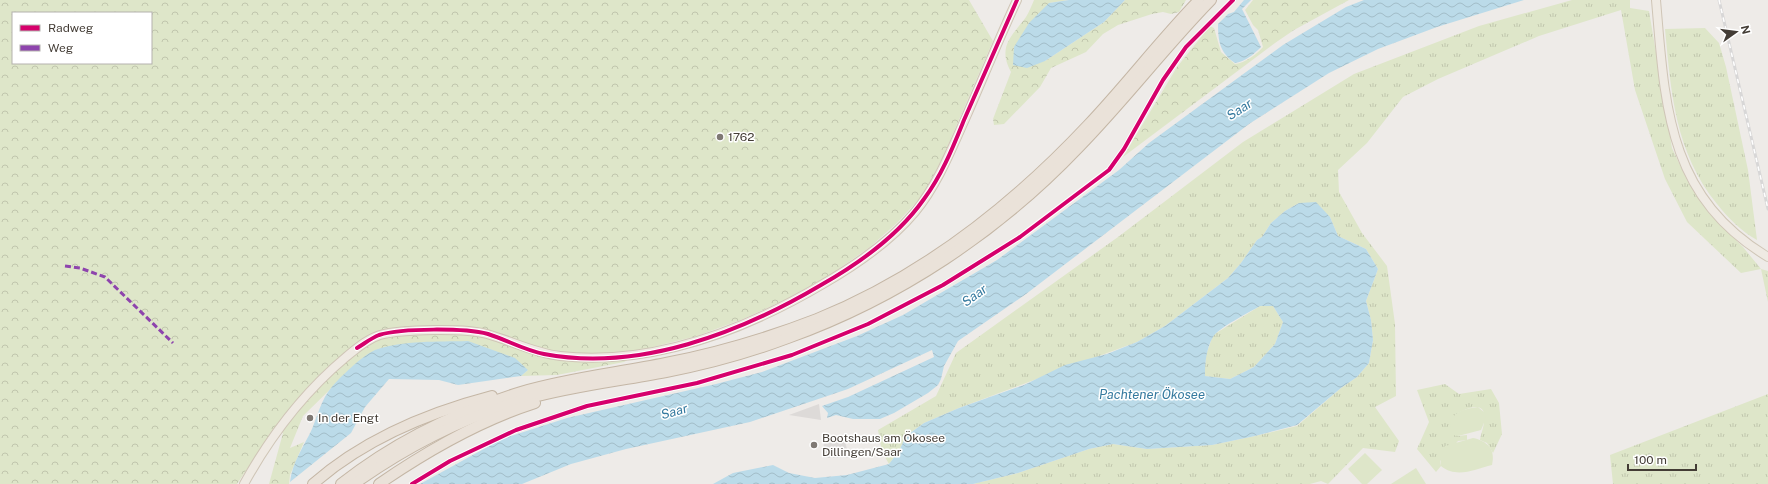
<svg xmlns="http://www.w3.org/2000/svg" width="1768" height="484" viewBox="0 0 1768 484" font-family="'Public Sans',sans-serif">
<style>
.grass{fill:url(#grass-tufts)}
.forest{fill:url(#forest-crowns);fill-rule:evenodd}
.garden{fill:#dee6c9}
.parking{fill:#dddad8}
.water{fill:url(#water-waves);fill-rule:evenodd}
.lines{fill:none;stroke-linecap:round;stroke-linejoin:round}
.major-casing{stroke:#cfc5b6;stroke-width:10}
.highway-casing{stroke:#c4b6a5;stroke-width:12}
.major{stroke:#efeae3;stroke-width:8}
.highway{stroke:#eae2d9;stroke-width:10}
.rail-casing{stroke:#d8d7d7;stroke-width:3}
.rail{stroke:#fff;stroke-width:1.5;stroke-dasharray:4.5;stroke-linecap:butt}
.quiet{stroke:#8e44ad;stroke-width:3;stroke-dasharray:6 3;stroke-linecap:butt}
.cycleway-casing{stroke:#fff;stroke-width:6}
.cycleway{stroke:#d6006c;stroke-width:4}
.poi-dot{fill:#7f7974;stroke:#fff;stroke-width:1.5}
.labels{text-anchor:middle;stroke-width:3;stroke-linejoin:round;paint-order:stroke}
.poi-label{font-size:12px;fill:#433c35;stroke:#fff;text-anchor:start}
.water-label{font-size:13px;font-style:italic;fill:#357a9f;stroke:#fff}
</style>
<defs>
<pattern id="grass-tufts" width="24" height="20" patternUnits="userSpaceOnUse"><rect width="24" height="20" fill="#dee6c9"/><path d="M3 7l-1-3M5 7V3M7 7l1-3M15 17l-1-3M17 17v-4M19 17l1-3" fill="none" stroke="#c0c6ad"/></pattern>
<pattern id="forest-crowns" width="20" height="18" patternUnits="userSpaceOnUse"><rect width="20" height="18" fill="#dee6c9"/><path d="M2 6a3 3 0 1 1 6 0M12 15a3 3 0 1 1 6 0" fill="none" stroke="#c0c6ad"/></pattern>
<pattern id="water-waves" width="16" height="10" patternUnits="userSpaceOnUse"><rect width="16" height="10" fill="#bbdbe9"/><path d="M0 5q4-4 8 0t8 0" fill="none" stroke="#a2bdc8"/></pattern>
</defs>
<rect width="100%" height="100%" fill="#eeebe8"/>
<g class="grass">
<path d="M1572 0H1630V8L1649 11 1672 148 1687 180 1708 212 1743 247 1761 269 1768 271V302L1761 269 1741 273 1687 222 1665 179 1635 90 1621 10 1539 36 1438 79 1403 97 1367 143 1338 170 1339 192 1362 233 1387 266 1395 324 1396 396 1375 407 1399 441 1395 452 1363 448 1328 484 1321 481 1310 484H973L1018 473 1089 449 1113 444 1147 449 1212 445 1255 436 1297 426 1341 388 1357 377 1369 363 1373 340 1371 320 1366 301 1378 269 1366 249 1338 236 1330 217 1299 203 1285 211 1271 223 1262 237 1257 240 1241 263 1228 278 1165 326 1137 342 959 408 924 423 906 436 899 451 889 464 882 452 878 430 936 396 956 353 1118 237 1243 142 1354 74 1479 26Z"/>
<path d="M1705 28 1719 43 1726 67 1748 170 1757 240C1741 231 1729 219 1717 204 1675 152 1671 93 1665 29Z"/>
<path d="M1260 306H1273L1283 322 1275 344 1254 367 1230 379 1204 376 1206 355 1213 335Z"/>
<path d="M1445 384 1459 394 1491 389 1499 403 1502 434 1493 453 1487 443 1480 440C1481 433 1484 427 1484 421 1487 399 1467 408 1455 415L1458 436 1467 435V440L1458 441 1440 461 1441 466 1436 472 1417 449 1429 422 1417 390Z"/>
<path d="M1768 394V484H1613L1610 455Z"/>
</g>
<g class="forest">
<path d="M0 0H969L993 41 942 159 922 196 897 223 870 247 830 275 787 299 743 319 697 336 645 349 624 362 557 375 521 376 528 370 356 364 303 416 290 448 304 442 290 475 289 484H269L283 433 275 427 237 484H0ZM13 13H151V63H13Z"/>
<path d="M1034 0H1069L1049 3 1045 61 1104 22 1125 0H1186L1179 12 1171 14 1163 12 1152 14 1118 25 1103 34 1086 52 1051 68 1040 87 1004 124 994 125 993 119 1011 72C997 46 1012 36 1026 17 1029 12 1032 5 1034 0Z"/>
<path d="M1253 0H1349L1294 30 1275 43 1123 157 1177 67 1210 26 1214 28 1221 52 1235 64C1245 63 1257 54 1263 47L1258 30 1253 25 1245 10Z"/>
</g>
<g class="garden">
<path d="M1478 407 1485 413 1486 418 1481 430 1458 436 1452 435C1444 415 1461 409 1478 407Z"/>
<path d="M1473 438C1487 441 1496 449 1492 465 1475 469 1457 479 1441 466L1440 455 1445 446Z"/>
<path d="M1365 453 1382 470 1367 484H1362L1348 469Z"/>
<path d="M1416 468 1426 484H1391Z"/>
</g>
<g class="parking">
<path d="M819 404 821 420 789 415Z"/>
<path d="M824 439 845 441 849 458H823Z"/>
</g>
<g class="water">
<path d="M1069 0H1125L1104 22 1045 61 1027 68 1013 65 1014 47 1029 23 1049 3Z"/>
<path d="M1244 0H1251L1242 9 1261 47C1254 54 1245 62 1235 63 1220 53 1218 41 1218 24L1228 14 1234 12Z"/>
<path d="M1364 0H1524L1437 27 1378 49 1329 73 1249 124 1026 294 958 341 944 366 941 379 938 385 928 393 894 413 880 419H853L836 415 827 418 828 413 822 406 848 397 934 357 932 350 848 389 750 422 626 449 571 464 522 484H420L502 439 567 418 716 384 762 372 857 336 903 315 997 260 1119 170 1149 143 1283 45 1346 7Z"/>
<path d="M1316 202 1330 217 1338 236 1366 249 1378 269 1366 301 1371 320 1373 340 1369 363 1357 377 1341 388 1297 425 1255 436 1212 445 1147 449 1113 444 1089 449 1018 473 973 484H713L733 473 773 465 789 473 815 478 847 475 889 464 899 451 906 436 924 423 959 408 1024 385 1065 365 1107 354 1137 342 1165 326 1228 278 1241 263 1257 240 1262 237 1271 223 1285 211 1299 203ZM1260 306H1273L1283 322 1275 344 1254 367 1230 379 1205 376C1205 363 1206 349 1213 337 1218 328 1250 312 1260 306Z"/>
<path d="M468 341 515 358 528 370 521 376 458 385 439 380 389 379 365 407 351 433 290 482C292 463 304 446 312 429 317 417 322 398 331 388 339 378 363 355 375 350 404 340 437 342 468 341Z"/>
</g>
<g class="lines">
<g class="major-casing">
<g id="major">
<path d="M1656 0C1665 105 1667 196 1768 257"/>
<path d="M244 484C271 435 303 393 346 357 356 349 367 339 380 335 402 329 466 328 487 334 512 341 534 353 560 356 652 366 745 330 823 284 856 265 890 242 915 212 938 184 951 150 966 117 983 78 999 39 1017 0"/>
</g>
</g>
<g class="highway-casing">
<g id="highway">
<path d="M313 484C364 439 427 413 492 396"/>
<path d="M341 484C394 442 456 412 521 392 568 378 617 373 666 363 717 353 768 338 817 319 921 277 1011 207 1088 125 1126 85 1160 40 1199 0"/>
<path d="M354 484C406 447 464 417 526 399 572 386 619 381 666 372 708 364 748 353 788 338 899 298 998 232 1079 147 1125 100 1165 47 1211 0"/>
<path d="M379 484C427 451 479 421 535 403"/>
</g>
</g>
<use href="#major" class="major"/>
<use href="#highway" class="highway"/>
<g class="rail-casing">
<path id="rail" d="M1719 0 1768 209"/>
</g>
<use href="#rail" class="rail"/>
<path class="quiet" d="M65 266 80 268 105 277 173 343"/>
<g class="cycleway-casing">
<g id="cycleway">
<path d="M357 348C364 344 371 338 379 335 402 328 465 328 488 334 507 340 524 350 544 354 639 372 740 333 821 285 860 263 898 236 924 199 942 175 953 147 964 120 982 80 999 40 1017 0"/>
<path d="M412 484 450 461 516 430 587 406 697 383 792 355 868 324 943 285 1020 237 1109 170 1124 149 1163 80 1186 47 1233 0"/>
</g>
</g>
<use href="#cycleway" class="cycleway"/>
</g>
<g class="poi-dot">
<circle cx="720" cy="137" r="4"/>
<circle cx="310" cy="418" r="4"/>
<circle cx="814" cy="445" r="4"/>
</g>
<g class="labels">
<g class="poi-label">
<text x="728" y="141">1762</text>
<text x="318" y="422">In der Engt</text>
<text x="822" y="442">Bootshaus am Ökosee<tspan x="822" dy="14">Dillingen/Saar</tspan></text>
</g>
<g class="water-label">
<text transform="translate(1239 109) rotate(-33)" y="5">Saar</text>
<text transform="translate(974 295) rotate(-36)" y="5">Saar</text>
<text x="1152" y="399">Pachtener Ökosee</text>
<text transform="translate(674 411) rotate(-15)" y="5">Saar</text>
</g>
</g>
<rect x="12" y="12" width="140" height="52" fill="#ffffff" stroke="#b4b1ae"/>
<rect x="20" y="25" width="20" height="6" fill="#d6006c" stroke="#b4b1ae"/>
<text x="48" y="32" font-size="12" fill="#433c35">Radweg</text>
<rect x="20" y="45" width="20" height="6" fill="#8e44ad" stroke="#b4b1ae"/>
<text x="48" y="52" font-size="12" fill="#433c35">Weg</text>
<g transform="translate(1736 32) rotate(76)" stroke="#ffffff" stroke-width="3" paint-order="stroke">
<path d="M0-3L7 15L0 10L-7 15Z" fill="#433c35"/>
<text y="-6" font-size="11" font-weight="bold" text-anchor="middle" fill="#433c35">N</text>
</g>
<path d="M1628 464v6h68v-6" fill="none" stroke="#433c35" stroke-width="2"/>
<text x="1634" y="464" font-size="12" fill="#433c35" stroke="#ffffff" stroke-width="3" paint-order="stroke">100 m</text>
</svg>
